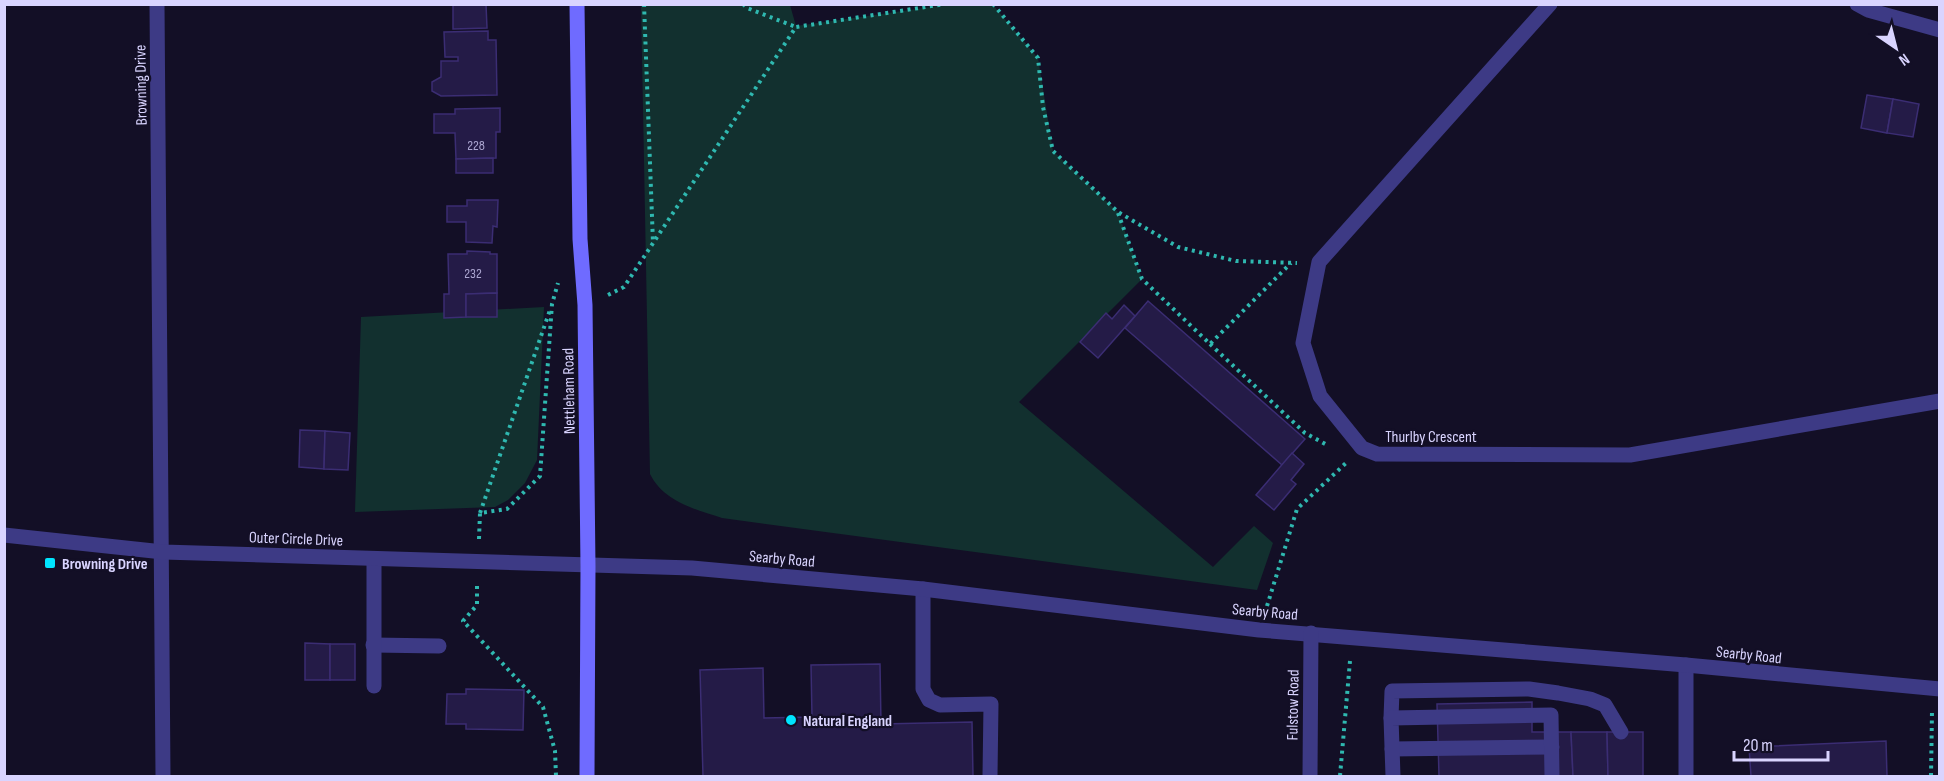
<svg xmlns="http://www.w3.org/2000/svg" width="1944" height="781" viewBox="0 0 1944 781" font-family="'Sofia Sans Condensed',sans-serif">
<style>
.green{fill:#12302f}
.building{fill:#241b47;stroke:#3b2d73;stroke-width:1.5}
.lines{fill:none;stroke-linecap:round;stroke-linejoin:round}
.path{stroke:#2fb8b0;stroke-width:4;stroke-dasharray:3 4.5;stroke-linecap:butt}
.lane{stroke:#3d3a85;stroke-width:15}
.street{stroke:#3d3a85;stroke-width:15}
.secondary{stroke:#6f6bff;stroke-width:15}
.poi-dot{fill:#00e5ff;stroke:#130f26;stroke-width:2}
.labels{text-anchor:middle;stroke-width:4.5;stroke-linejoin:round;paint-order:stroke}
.number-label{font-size:14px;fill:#aca6d1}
.street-label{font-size:16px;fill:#d9d4ff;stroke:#130f26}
.poi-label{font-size:16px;font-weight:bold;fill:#d9d4ff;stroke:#130f26;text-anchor:start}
</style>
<rect width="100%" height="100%" fill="#130f26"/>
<g class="green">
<path d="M641 5H790L796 26 945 5H993L1038 58 1053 151 1118 212 1142 279 1019 402 1213 567 1254 526 1273 543 1257 590 722 518C695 509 664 502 650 474Z"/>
<path d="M544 307 537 460 525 483 508 500 495 507 355 512 361 317Z"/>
</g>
<g class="building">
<path d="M486 4 487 28 453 29V5Z"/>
<path d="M488 31V40H496L497 95 441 96 432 91V82L441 77V61H458V57H445L444 32Z"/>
<path d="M1867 95 1893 99 1887 133 1861 128Z"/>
<path d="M1893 99 1919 104 1913 137 1887 133Z"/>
<path d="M500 108V132H496V158L456 159 455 133H434V114H455V109Z"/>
<path d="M493 158V173H456V159Z"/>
<path d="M467 200H498L497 227 493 226 492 243 466 242V222H447V206H467Z"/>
<path d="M467 251 490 252V254H497V293L466 294V317L444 318V294H449L448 254H467Z"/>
<path d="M497 293V317H466V294Z"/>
<path d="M1148 301 1305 439 1282 465 1125 328Z"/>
<path d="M1124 305 1135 316 1098 358 1080 342 1106 313 1112 319Z"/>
<path d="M300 430 325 431 324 469 299 467Z"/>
<path d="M325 431 350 433 348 470 324 469Z"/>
<path d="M1292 453 1304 464 1291 480 1296 484 1274 510 1256 495Z"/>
<path d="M305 643 330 644V680H305Z"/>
<rect x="330" y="644" width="25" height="36"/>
<path d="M880 664 881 724 972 722 973 776H703L700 670 763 668 764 718 812 717 811 665Z"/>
<path d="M466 689 524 690 523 730 466 729V724H446L447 694H466Z"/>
<path d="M1532 702V732H1571L1573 776H1439L1437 704Z"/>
<path d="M1571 732H1607L1608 776H1573Z"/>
<path d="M1607 732H1643V776H1608Z"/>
<path d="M1886 741 1887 776H1751L1749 747Z"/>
</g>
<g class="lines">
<g class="path">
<path d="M644 4 653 243"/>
<path d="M743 4 747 8 796 27"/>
<path d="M993 4 1038 58 1043 107 1053 151 1118 212 1178 247 1236 261 1297 263"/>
<path d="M1118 213 1142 279 1210 344 1291 263"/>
<path d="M608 295 624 287 796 27 945 4"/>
<path d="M1210 344 1305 433 1329 446"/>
<path d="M480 513 550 310"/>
<path d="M479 539 480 513 507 509 540 476 552 304 558 283"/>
<path d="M477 586V605L463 621 543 707 555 751 556 776"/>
<path d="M1267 606 1297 509 1346 463"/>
<path d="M1340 776 1350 661"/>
<path d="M1931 776 1932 711"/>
</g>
<g class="lane">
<path d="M923 589V689L929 700 940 705 991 704 990 776"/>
<path d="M373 645 439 646"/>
<path d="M374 686V559"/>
<path d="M1391 718 1392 691 1529 689 1558 693 1590 699 1605 705 1621 732"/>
<path d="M1392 749 1552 747"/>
<path d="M1393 776 1391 718 1551 715 1552 776"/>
<path d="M1686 776V665"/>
</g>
<g class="street">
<path d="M157 4 163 776"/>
<path d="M1550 4 1319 262 1303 343 1320 396 1362 448 1377 454 1630 455 1940 401"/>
<path d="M1857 4 1868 10 1940 30"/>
<path d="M4 535 163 552 692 568 923 589 1259 630 1686 665 1940 689"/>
<path d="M1310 776 1311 633"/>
</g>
<path class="secondary" d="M577 4 580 239 585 305 588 566 587 776"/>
</g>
<g class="poi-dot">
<rect x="44" y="557" width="12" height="12" rx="3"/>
<circle cx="791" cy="720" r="6"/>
</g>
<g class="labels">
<g class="number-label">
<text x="476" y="150">228</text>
<text x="473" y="278">232</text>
</g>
<g class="street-label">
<text transform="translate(140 85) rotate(-91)" y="6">Browning Drive</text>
<text transform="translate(568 391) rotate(-91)" y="6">Nettleham Road</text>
<text x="1431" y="442">Thurlby Crescent</text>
<text transform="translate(296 538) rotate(2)" y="6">Outer Circle Drive</text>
<text transform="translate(782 558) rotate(5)" y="6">Searby Road</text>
<text transform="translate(1265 611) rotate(5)" y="6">Searby Road</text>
<text transform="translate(1749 654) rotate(6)" y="6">Searby Road</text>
<text transform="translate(1292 705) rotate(-89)" y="6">Fulstow Road</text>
</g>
<g class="poi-label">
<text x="62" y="569">Browning Drive</text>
<text x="803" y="726">Natural England</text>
</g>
</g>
<rect width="1944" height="781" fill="none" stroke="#d9d4ff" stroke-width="12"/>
<g transform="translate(1896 48) rotate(145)" stroke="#130f26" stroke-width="4.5" paint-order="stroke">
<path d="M0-4.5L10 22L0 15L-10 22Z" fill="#d9d4ff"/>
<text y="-9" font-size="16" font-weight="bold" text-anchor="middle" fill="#d9d4ff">N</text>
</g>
<path d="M1734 751v9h94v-9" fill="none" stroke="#d9d4ff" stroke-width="3"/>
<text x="1743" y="751" font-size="18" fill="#d9d4ff" stroke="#130f26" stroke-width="4.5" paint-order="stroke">20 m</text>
</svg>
